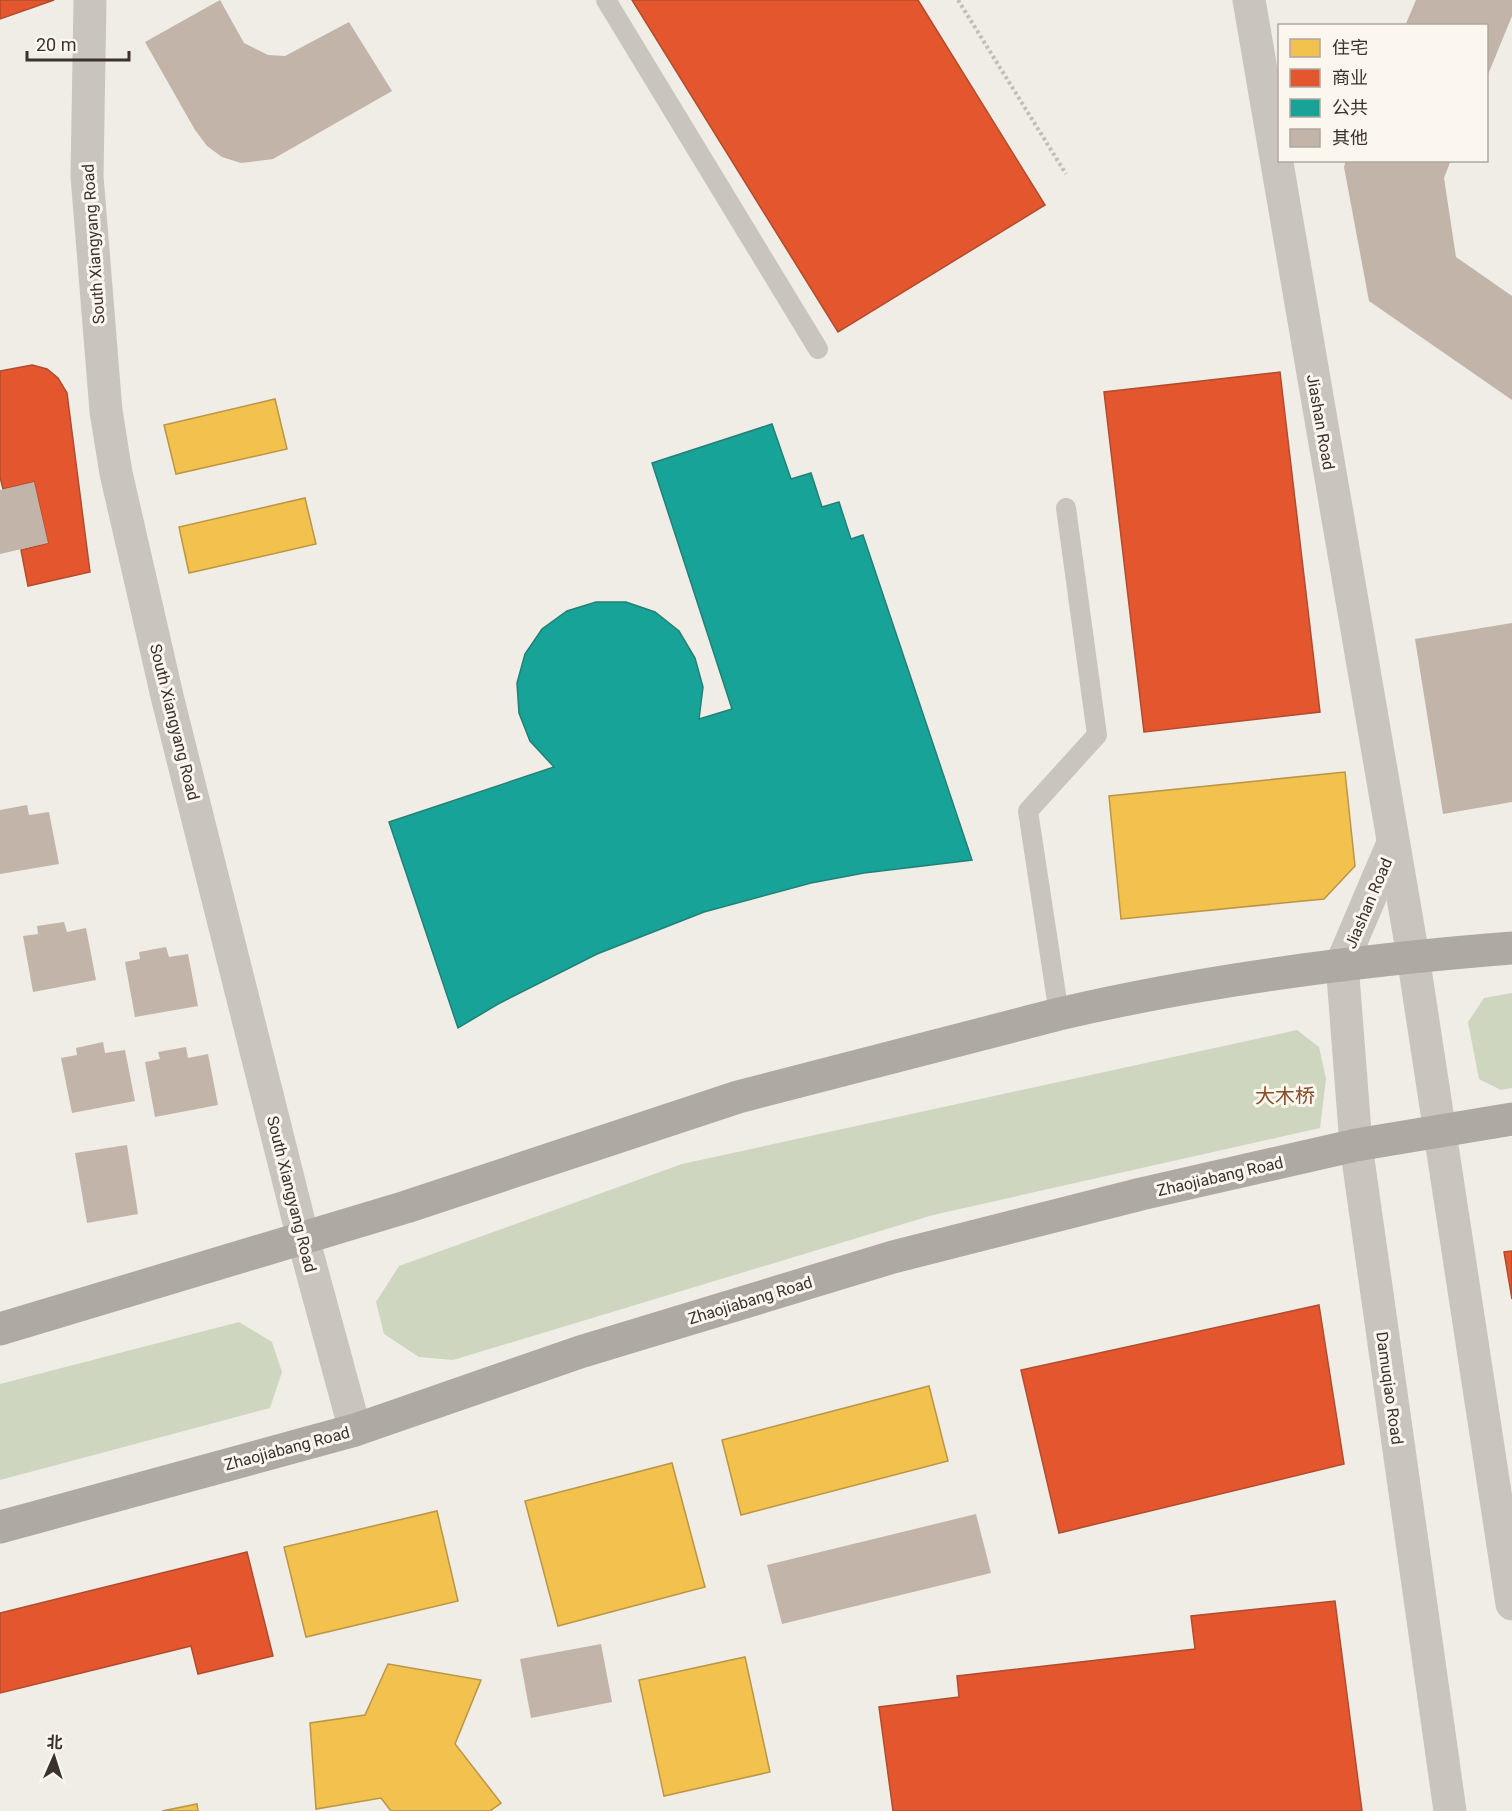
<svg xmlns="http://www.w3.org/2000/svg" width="1512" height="1811" viewBox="0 0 1512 1811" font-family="Roboto,'Noto Sans SC',sans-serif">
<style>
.green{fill:#ced6c0}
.homes{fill:#f2c14e;stroke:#bb9644;stroke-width:1.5}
.shops{fill:#e4572e;stroke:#b14c2d;stroke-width:1.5}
.public{fill:#17a398;stroke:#228177;stroke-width:1.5}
.building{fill:#c2b4a8}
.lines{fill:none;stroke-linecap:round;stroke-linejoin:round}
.path{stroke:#c2bdb6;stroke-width:4;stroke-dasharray:3 3;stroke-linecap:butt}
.service{stroke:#c9c5be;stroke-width:20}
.minor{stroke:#c9c5be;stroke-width:33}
.tertiary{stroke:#c9c5be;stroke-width:33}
.primary{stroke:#aea9a3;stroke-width:33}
.labels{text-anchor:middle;stroke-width:6;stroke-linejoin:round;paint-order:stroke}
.street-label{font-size:16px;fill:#3a322b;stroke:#fbf7ee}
.quarter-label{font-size:20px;fill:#894c25;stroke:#fbf7ee}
</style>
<rect width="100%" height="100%" fill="#efede6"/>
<g class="green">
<path d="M1512 993V1088L1501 1090 1479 1079 1468 1022 1484 998Z"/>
<path d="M1297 1030 1319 1047 1326 1079 1320 1128 933 1215 453 1360 419 1357 384 1334 376 1302 399 1266 682 1164Z"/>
<path d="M239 1322 272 1342 282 1372 270 1408 0 1480V1384Z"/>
</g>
<g class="homes">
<path d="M275 399 287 449 176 474 164 425Z"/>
<path d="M305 498 316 544 189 573 179 527Z"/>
<path d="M1345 772 1355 866 1324 899 1121 919 1109 796Z"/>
<path d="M929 1386 948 1461 741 1515 722 1440Z"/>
<path d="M672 1463 705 1587 558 1626 525 1501Z"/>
<path d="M437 1511 458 1601 306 1637 284 1547Z"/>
<path d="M745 1657 770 1772 664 1796 639 1680Z"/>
<path d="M388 1664 481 1680 455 1744 501 1803 490 1811H391L381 1798 316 1809 310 1723 365 1715Z"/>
<path d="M197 1804 198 1811H162Z"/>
</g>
<g class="shops">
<path d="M0 0H54L0 19Z"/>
<path d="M632 0H918L1045 205 838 332Z"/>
<path d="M32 365 47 369 58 378 67 393 90 572 28 586 21 550 48 543 34 482 3 489 0 477V371Z"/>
<path d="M1280 372 1320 712 1144 732 1104 392Z"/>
<path d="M1512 1251V1299L1504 1252Z"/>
<path d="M1319 1305 1344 1464 1059 1533 1021 1370Z"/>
<path d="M247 1552 273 1656 198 1674 191 1646 0 1693V1613Z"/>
<path d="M1335 1601 1362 1811H893L879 1707 959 1697 957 1676 1195 1649 1191 1616Z"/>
</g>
<path class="public" d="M772 424 791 479 811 473 822 507 839 502 851 539 863 535 972 860 864 873 811 883 704 912 597 954 498 1004 458 1028 389 822 554 767 530 741 519 713 517 683 525 654 542 629 567 611 596 602H626L655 612 679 631 695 658 703 687 699 719 732 709 652 463Z"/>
<g class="building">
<path d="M220 0 244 43 268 55 285 56 349 22 392 91 273 159 241 163 222 157 207 146 195 130 145 42Z"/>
<path d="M1416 0H1512V16L1487 77 1486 26H1405Z"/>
<path d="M1346 160H1451L1444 178 1456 257 1512 296V400L1369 301 1344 167Z"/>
<path d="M34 482 48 543 0 554V490Z"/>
<path d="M1512 623V802L1443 814 1415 639Z"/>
<path d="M27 805 29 815 49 812 59 864 0 874V810Z"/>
<path d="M64 922 67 932 86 928 96 980 33 992 23 936 38 934 37 926Z"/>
<path d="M166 947 169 957 188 954 198 1006 135 1017 125 962 140 959 139 952Z"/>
<path d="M103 1042 105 1053 125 1050 135 1101 72 1113 61 1058 77 1055 76 1048Z"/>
<path d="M186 1047 188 1058 208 1054 218 1105 155 1117 145 1062 160 1059 158 1052Z"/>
<path d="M127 1145 138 1214 87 1223 75 1153Z"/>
<path d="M976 1514 991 1573 782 1624 767 1565Z"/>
<path d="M601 1644 612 1702 531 1718 520 1659Z"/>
</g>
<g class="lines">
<path class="path" d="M958 0 1066 174"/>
<g class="service">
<path d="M606 0 818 349"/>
<path d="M1059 1014 1028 811 1097 735 1066 508"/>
</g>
<g class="minor">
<path d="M1249 0 1413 956"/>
<path d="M1342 963 1393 843"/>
</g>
<g class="tertiary">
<path d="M90 0 87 176 106 411 116 473 167 696 303 1238 355 1430"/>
<path d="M1413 956 1512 1604"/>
<path d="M1342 963 1356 1145 1450 1811"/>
</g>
<g class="primary">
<path d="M0 1329 406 1207 738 1097 1059 1014C1208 979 1360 960 1512 948"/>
<path d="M0 1527 355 1430 580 1352 893 1257 1141 1194 1356 1145 1512 1119"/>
</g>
</g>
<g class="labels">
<g class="street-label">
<text transform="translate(93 244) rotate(-94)" y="6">South Xiangyang Road</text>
<text transform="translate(1321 422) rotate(80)" y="6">Jiashan Road</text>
<text transform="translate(175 722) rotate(76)" y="6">South Xiangyang Road</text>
<text transform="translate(1368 903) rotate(-67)" y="6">Jiashan Road</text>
<text transform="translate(1220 1176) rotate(-13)" y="6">Zhaojiabang Road</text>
<text transform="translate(292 1194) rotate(76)" y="6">South Xiangyang Road</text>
<text transform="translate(750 1300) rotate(-17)" y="6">Zhaojiabang Road</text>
<text transform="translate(1390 1388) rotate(82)" y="6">Damuqiao Road</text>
<text transform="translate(287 1448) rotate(-15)" y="6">Zhaojiabang Road</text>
</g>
<g class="quarter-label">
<text x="1285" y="1103">大木桥</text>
</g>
</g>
<rect x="1278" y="24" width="210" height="138" fill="#fbf7ee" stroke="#aea8a0" stroke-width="1.5"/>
<rect x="1290" y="39" width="30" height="18" fill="#f2c14e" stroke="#aea8a0" stroke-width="1.5"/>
<text x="1332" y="54" font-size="18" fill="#3a322b">住宅</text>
<rect x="1290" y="69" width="30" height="18" fill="#e4572e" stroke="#aea8a0" stroke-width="1.5"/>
<text x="1332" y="84" font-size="18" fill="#3a322b">商业</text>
<rect x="1290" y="99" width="30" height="18" fill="#17a398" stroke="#aea8a0" stroke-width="1.5"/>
<text x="1332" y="114" font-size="18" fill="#3a322b">公共</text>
<rect x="1290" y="129" width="30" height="18" fill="#c2b4a8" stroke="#aea8a0" stroke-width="1.5"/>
<text x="1332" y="144" font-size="18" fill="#3a322b">其他</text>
<g transform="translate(54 1757) rotate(3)" stroke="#fbf7ee" stroke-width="4.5" paint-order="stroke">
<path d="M0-4.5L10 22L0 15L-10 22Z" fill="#3a322b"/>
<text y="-9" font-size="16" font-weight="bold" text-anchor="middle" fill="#3a322b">北</text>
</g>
<path d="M27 51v9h102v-9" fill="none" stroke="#3a322b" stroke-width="3"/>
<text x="36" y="51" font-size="18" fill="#3a322b" stroke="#fbf7ee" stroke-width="4.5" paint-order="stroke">20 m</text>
</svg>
